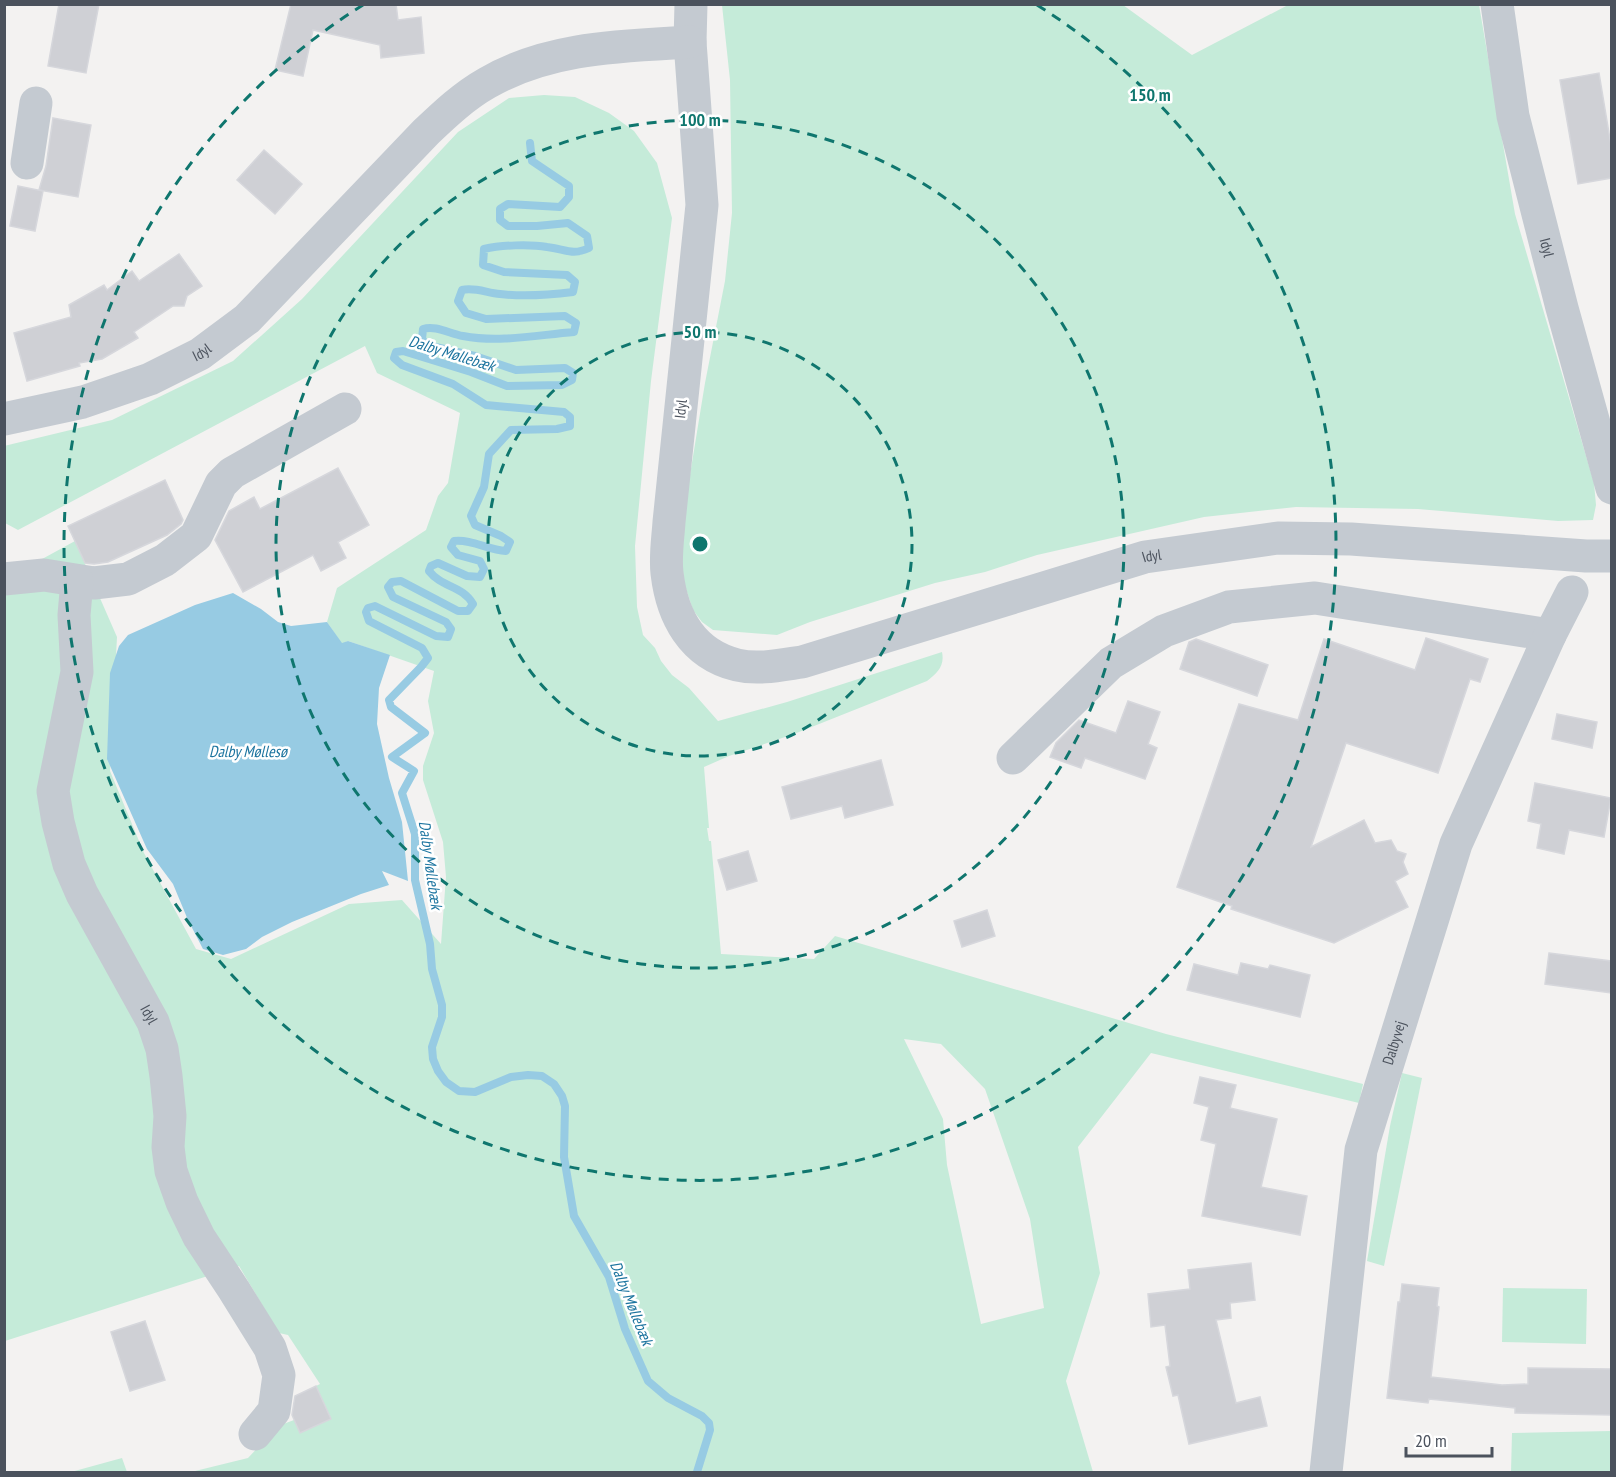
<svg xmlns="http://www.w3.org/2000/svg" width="1616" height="1477" viewBox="0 0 1616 1477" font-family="'PT Sans Narrow',sans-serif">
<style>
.green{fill:#c5ebd9;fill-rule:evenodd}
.water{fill:#97cbe3}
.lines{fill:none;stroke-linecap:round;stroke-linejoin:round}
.stream{stroke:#97cbe3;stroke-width:8}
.building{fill:#cfd0d5;stroke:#d6d7dc;stroke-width:1.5}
.minor{stroke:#c4cad1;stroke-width:33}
.ring{fill:none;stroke:#0f766e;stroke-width:3;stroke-dasharray:10 8}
.labels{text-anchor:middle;stroke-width:5;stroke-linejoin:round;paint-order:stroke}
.street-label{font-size:15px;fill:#4b525d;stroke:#fff}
.water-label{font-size:16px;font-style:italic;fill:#1c749f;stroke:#fff}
.centre{fill:#0f766e;stroke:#fff;stroke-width:3}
.ring-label{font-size:18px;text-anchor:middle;font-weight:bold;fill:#0f766e;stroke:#fff;stroke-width:5;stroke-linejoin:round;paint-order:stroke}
</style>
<rect width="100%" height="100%" fill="#f3f2f1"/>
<g class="green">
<path d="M722 5H1123L1192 55 1288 5H1479L1515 214 1594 483 1596 505 1593 520 1558 521 1418 509 1296 507 1204 517 1037 555 985 572 935 583 810 622 777 635 713 630 702 622 693 610 684 583 680 536 705 383 725 281 732 213 730 80Z"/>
<path d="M544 95 575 97 609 113 634 131 657 163 672 218 651 381 635 546 637 607 643 635 655 648 661 661 672 675 689 688 718 721 787 702 942 652C945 666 937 673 927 681L794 734 729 756 704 767 709 828H707L709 841H711L721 954 814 959 835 936 1166 1034 1363 1084 1359 1103 1151 1053 1078 1147 1100 1273 1066 1381 1093 1472H191L248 1458 278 1426 294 1420 300 1433 331 1418 316 1386 320 1384 288 1335 279 1333 239 1266 5 1341V567L33 564 75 541 117 637 110 771 144 853 196 949 231 959 349 904 402 900 441 944 446 877 443 842 423 780V766L434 733 428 701 434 671 348 641 342 644 327 622 337 588 426 530 438 496 448 483 460 413 377 373 365 346 18 530 5 523 4 446 112 420 233 361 302 299 458 132 509 98ZM904 1039 941 1044 985 1089 1030 1219 1044 1308 981 1324 947 1165 943 1119Z"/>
<path d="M1402 1073 1422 1078 1384 1266 1367 1261 1390 1126Z"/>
<path d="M1503 1288 1587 1289 1586 1344 1502 1342Z"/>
<path d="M1611 1431V1472H1511L1512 1433Z"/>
<path d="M122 1458 127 1472H71Z"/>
</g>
<path class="water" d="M233 593 261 609 278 622 291 626 327 622 342 643 348 641 390 655 379 688 377 724 389 778 402 822 408 881 382 871 389 885 361 894 292 922 262 937 246 949 223 955 203 949 188 920 173 884 147 849 107 759 110 673 119 646 128 635 195 605Z"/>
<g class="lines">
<path class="stream" d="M530 143 532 161 569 186V197L560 207 508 204 500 209V220L508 226H537L568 223 587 236 589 248C572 256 565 249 547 247 530 244 501 245 484 249L483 265 504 272 567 275 575 282 573 292C549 295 525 297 500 294 487 293 475 287 462 290L458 301 466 313 486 319 565 316 576 323 574 332C537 335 500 343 463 336 450 334 436 325 423 329L422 339 427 345 475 356 516 370 565 368 573 373 572 380 562 385 507 386 471 372 403 351 396 352 394 358 402 365 453 384 486 405 564 412 570 417V426L557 429 511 430 489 454 484 487 471 516 475 525 501 536 510 542 506 551C488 550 472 539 454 541L451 547 458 555 480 561 484 569 480 577 467 576 438 563 431 566 429 571C442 588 462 585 473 604L468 611H458L401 581 392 582 388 587 393 597 446 622 451 629 448 637 436 636 375 606 368 608 366 612 369 621 422 648 428 658 421 667 389 700 391 707 425 733 392 757 414 771 402 793 415 834V880L430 944 432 969 442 1005V1017L432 1047 433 1059 438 1071 446 1082 459 1091 475 1092 511 1077 528 1075 542 1076 554 1084 562 1096 565 1106 564 1157 574 1216 609 1277 625 1329 648 1381 668 1398 702 1416 709 1423 710 1430 697 1472"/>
</g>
<g class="building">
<path d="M59 4H99L86 73 48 66Z"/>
<path d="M291 4H396L398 20 421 17 424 53 381 58 380 45 313 30 303 76 275 70Z"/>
<path d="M1599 73 1611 145V178L1578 184 1560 80Z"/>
<path d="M53 118 91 125 78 197 39 190 46 166Z"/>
<path d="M264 150 302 184 275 214 237 180Z"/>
<path d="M18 186 43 191 35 231 10 226Z"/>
<path d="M179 254 202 286 187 296 184 306H173L134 332 138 338 102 359 79 363 80 366 27 381 14 333 71 317 69 305 104 285 107 290 132 271 139 281Z"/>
<path d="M338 468 369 525 338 542 346 558 321 571 313 555 243 592 215 540 229 511 254 497 260 509Z"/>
<path d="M165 480 183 520 181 524 167 535 108 562 94 564 85 563 68 526Z"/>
<path d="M1426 638 1488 659 1480 682 1470 679 1438 773 1346 743 1311 847 1364 820 1375 843 1391 840 1397 851 1406 854 1403 862 1408 874 1395 881 1408 907 1334 943 1231 909 1232 906 1177 887 1239 704 1298 720 1324 639 1415 670Z"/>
<path d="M1196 639 1268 665 1257 696 1180 669 1189 642Z"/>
<path d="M1128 701 1160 712 1148 744 1157 748 1145 779 1085 758 1081 768 1050 757 1056 743 1079 720 1116 733Z"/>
<path d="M1557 714 1597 722 1592 748 1552 739Z"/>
<path d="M881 760 893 805 845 818 842 806 791 819 782 787Z"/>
<path d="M1535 783 1611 798 1604 837 1569 830 1564 854 1537 848 1541 824 1528 821Z"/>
<path d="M748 851 757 881 727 890 718 860Z"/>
<path d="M987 910 995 936 962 947 954 921Z"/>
<path d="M1549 953 1611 961V993L1545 984Z"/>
<path d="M1241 963 1268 969 1270 965 1310 975 1300 1017 1187 990 1194 964 1238 975Z"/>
<path d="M1200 1077 1236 1085 1230 1108 1277 1119 1261 1187 1307 1196 1300 1235 1202 1216 1216 1144 1201 1140 1209 1107 1194 1103Z"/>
<path d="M1251 1263 1255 1300 1230 1303 1231 1318 1216 1320 1236 1403 1260 1397 1267 1426 1189 1444 1178 1395 1173 1396 1166 1367 1170 1366 1165 1325 1151 1327 1148 1294 1190 1289 1188 1270Z"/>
<path d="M1402 1284 1439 1288 1437 1306 1439 1307 1431 1377 1502 1385 1528 1384V1368L1611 1369V1415L1515 1413V1408L1429 1399 1428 1403 1387 1398 1398 1302H1400Z"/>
<path d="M145 1321 165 1380 130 1391 111 1332Z"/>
<path d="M316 1386 331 1419 300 1433 292 1415 295 1396Z"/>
</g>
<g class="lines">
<g class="minor">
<path id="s1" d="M691 4 690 42 702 205 669 522C668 538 665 556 667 573 672 616 692 654 737 665 758 670 781 665 802 662L1145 557 1278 538 1351 539 1586 556H1612"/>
<path id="s2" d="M1497 4 1513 116 1562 308 1612 488"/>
<path d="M27 163 36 103"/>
<path id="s3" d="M4 419 83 402 150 379 200 354 247 319 426 132C445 114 464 96 487 83 548 47 621 46 690 42"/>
<path d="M4 579 44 575 94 583 128 579 165 560 196 536 221 484 232 473 345 409"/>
<path id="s4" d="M77 581 74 615 77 672 53 791 58 822 69 864 82 894 153 1022 162 1049 166 1076 170 1116 168 1147 171 1171 182 1202 199 1237 234 1290 270 1348 279 1375 274 1411 255 1434"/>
<path d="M1013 758 1111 663 1164 631 1229 607 1315 598 1550 635"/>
<path id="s5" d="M1326 1472 1361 1150 1456 844 1550 635 1572 592"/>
</g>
</g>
<g class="ring">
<circle cx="700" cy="544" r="212"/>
<circle cx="700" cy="544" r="424"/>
<path d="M1037 5A636 636 0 1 1 363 5"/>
</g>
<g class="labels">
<g class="street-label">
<text dy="5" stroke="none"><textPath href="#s2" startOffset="249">Idyl</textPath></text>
<text dy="5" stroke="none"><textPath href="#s3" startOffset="210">Idyl</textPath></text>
<text transform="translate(681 409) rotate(-84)" y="5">Idyl</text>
<text dy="5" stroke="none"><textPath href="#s1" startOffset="1126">Idyl</textPath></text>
<text dy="5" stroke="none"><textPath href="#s4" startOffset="458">Idyl</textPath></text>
<text dy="5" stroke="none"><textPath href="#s5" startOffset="436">Dalbyvej</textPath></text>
</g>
<g class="water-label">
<text transform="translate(452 353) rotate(17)" y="6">Dalby Møllebæk</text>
<text x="248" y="757">Dalby Møllesø</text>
<text transform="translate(431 865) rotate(82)" y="6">Dalby Møllebæk</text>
<text transform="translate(632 1303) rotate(68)" y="6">Dalby Møllebæk</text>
</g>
</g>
<circle cx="700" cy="544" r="9" class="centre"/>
<g class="ring-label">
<text x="1150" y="101">150 m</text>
<text x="700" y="126">100 m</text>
<text x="700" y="338">50 m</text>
</g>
<rect width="1616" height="1477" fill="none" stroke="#4b525d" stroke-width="12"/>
<path d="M1406 1447v9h86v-9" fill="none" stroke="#4b525d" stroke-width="3"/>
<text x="1415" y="1447" font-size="18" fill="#4b525d" stroke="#ffffff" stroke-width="4.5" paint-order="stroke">20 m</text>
</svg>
